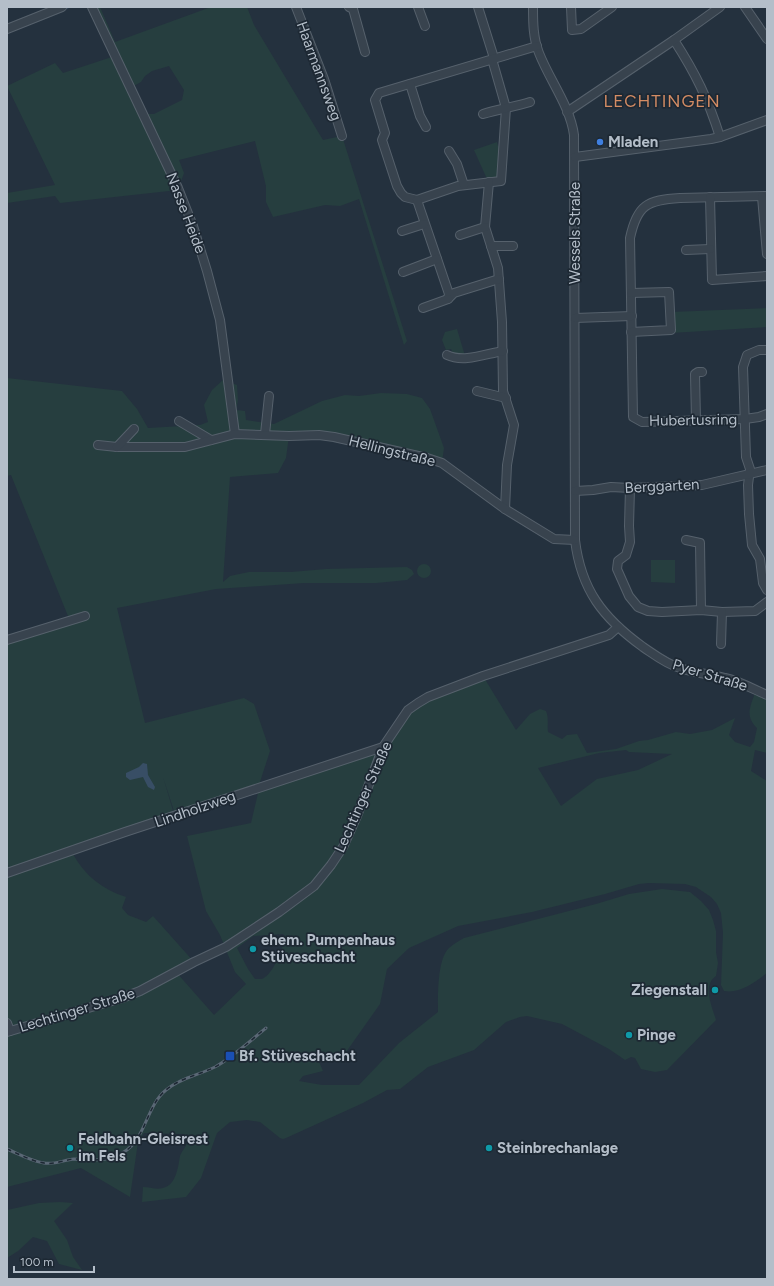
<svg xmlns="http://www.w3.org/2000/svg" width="774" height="1286" viewBox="0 0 774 1286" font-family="Figtree,sans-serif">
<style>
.green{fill:#263e3f;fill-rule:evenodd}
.water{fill:#384e65}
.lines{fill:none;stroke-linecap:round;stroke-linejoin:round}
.stream{stroke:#384e65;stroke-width:1.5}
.minor-casing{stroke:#56616c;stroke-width:10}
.minor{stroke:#38434e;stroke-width:8}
.rail-casing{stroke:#5a6775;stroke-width:3}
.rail{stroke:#1d2833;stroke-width:1.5;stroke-dasharray:4.5;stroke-linecap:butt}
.shop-dot{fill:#3f7fe0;stroke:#1d2833;stroke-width:1.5}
.culture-dot{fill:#0f9aa8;stroke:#1d2833;stroke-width:1.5}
.transit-dot{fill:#1a4fb4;stroke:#1d2833;stroke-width:1.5}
.labels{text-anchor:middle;stroke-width:3.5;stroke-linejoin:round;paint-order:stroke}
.street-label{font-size:15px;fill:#b4bec9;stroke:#1d2833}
.poi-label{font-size:15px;font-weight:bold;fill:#b4bec9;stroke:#1d2833;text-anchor:start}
.quarter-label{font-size:17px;letter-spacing:1px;fill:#d48c64;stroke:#1d2833}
</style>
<rect width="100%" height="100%" fill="#24313e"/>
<g class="green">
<path d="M92 7H100L115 42 211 7H247L254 25 323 140 342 136 407 341 404 345 359 199 340 206 325 205 273 217 266 202V186L255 141 179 160 184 173 178 190 60 203 55 196 7 203V193L55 185 7 86 55 63 63 73 115 56ZM169 66 184 90 182 100 154 114H143L130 88 141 82 145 76 152 71Z"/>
<path d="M497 142 498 146 500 147 499 172 496 178 487 179 474 150Z"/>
<path d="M767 308V327L671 333V312Z"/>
<path d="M457 329 465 356H454L451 349 446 350 442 340 445 332Z"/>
<path d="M7 378 122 391 137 409 148 428 200 425 208 422 204 405 212 390 223 380 237 385 238 400 236 410 245 411 246 420 274 424 322 401 345 395 359 396 381 393 407 394 422 398 430 409 444 448 442 463 334 437 289 436 286 458 278 473 230 477 223 582 230 576 249 572H291L326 569 407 567 412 570 414 574 407 580 376 583H304L216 589 117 608 145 723 244 698 254 704 270 751 259 785 175 814 163 777 174 814 7 870V866L10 865H7V640L70 621 11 475 7 476Z"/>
<path d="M651 560H675V583L651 582Z"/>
<circle cx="424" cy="571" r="7"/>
<path d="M483 676 516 730 530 714 540 709 546 711C549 718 547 725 548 732L562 739 567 735 577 734 587 753 616 749 639 741 648 740 676 732 690 734 712 730 735 718 729 735 735 742 750 747 754 742 757 728C744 715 751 706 756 690L767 695V753L755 750 751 771 767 781V973C755 982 740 994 724 991L721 985 723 933 721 913 717 904 711 897 696 887 685 884 649 883 639 884 605 894 532 912 458 926 409 948 387 969 380 1004 344 1055 324 1057 319 1050 317 1057 323 1071 303 1076 299 1081 322 1085H359L399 1043 438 1012C438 997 437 959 449 948 453 944 459 941 464 938L596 904 629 894 662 889 690 892 701 901 709 910 713 920 716 931V952L718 963 716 976C702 985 712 1007 716 1020L667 1070 655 1072 641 1069 635 1058 631 1057 625 1060 609 1049 562 1024 527 1016 520 1017 506 1022 474 1050 428 1067 400 1089 387 1090 363 1103 286 1138 283 1139 280 1138 260 1122 247 1120 230 1122 217 1133 201 1178 186 1197 142 1202 143 1187C149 1187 157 1190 163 1188 176 1185 178 1168 180 1156 182 1150 187 1147 188 1139L184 1134 144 1133 138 1142 130 1197 81 1168 7 1187V876L73 854C84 875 103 890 126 897L122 908 128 915 146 922 153 916 194 962 176 972 214 1015 246 984 235 972 220 935 206 911 187 836 251 823 259 789 383 747 408 710ZM626 750 629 752 672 754 638 770 597 779 561 806 538 768 599 753ZM283 934 285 936C283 948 274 974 262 979 261 979 256 979 255 979L248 969 237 948 253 936Z"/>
<path d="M60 1202 73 1203 54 1221 67 1240 73 1257 82 1270 59 1264 47 1241 33 1237 18 1251 7 1258V1210L39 1203Z"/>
</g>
<path class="water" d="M143 763 147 764 148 775 155 787 154 790 148 787 143 777 130 780 126 777V773L139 767Z"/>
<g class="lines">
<path class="stream" d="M65 9 69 7"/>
<g class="minor-casing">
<g id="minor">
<path d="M92 7 178 188 193 226 207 271 220 320 235 434"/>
<path d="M296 7 324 79 342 136"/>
<path d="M349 7 353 9 365 52"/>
<path d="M418 7 425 26"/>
<path d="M478 7 494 58"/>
<path d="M533 7C533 22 533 38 539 53 550 81 570 106 574 135L575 540C581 590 603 618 643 647 655 655 666 664 680 668 694 673 710 674 725 678 739 681 753 689 767 695"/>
<path d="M571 7 572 30 581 29 612 7"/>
<path d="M745 7 767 39"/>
<path d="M7 29 62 7"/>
<path d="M674 40C696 74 708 99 720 137"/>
<path d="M492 59 506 108 501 181 458 186 417 200 405 197 401 193 397 186 382 140 385 133 375 100 379 93 537 46"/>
<path d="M410 84 420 116 426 127"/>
<path d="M567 112 674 40 720 7"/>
<path d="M483 114C499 109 514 107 530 102"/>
<path d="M449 151 457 164 464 185"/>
<path d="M575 157 711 139 720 137 767 120"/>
<path d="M489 182 485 227 498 268 502 322 503 391 514 425 507 465 505 509"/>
<path d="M767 196 680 198C647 200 637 205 630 238L633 417 642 422 745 419 759 417 767 414"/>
<path d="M710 197 712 280 767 276"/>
<path d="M762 197 767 254"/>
<path d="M417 200 449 294 448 299 454 293 499 279"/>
<path d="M402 231 424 224"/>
<path d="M460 235 485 227"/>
<path d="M491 246H513"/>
<path d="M686 250 710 249"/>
<path d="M403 272 437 259"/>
<path d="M631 293 669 292 671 330 631 332"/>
<path d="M423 308 448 299"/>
<path d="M575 318 632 316"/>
<path d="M767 350H759L747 355 743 367 746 457 750 469 748 485 749 514 752 545 760 559 763 583 767 590"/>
<path d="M447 355C464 363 485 354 503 351"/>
<path d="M477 391 506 398"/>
<path d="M696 420 695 374 698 372H702"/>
<path d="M179 421 211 440"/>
<path d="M265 434 269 396"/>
<path d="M98 445 117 447H185L235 434 289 436 319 435 334 437 427 458 442 463 505 509 554 539 575 540"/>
<path d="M117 447 134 429"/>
<path d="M630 488 629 526 630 542 626 555 618 561 617 569 629 596 638 607 648 611 662 612 701 610 722 612 755 611 767 602"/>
<path d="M575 491 593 490 611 487 630 488 702 485 767 470"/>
<path d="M686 540 700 543 701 610"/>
<path d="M7 640 85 616"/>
<path d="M721 644 722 612"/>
<path d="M7 873 125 832 383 747"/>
<path d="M7 1023 10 1031"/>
<path d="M7 1032 122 998 140 991 194 962 226 947 279 912 314 886 331 865 343 847 357 816 383 747 408 710 418 703 428 697 483 676 609 635 618 627"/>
</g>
</g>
<use href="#minor" class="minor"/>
<g class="rail-casing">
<path id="rail" d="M7 1149C19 1154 31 1161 44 1163 54 1165 64 1160 74 1159 80 1159 86 1160 92 1160 109 1160 124 1156 135 1142 147 1126 150 1103 166 1090 180 1078 199 1075 215 1067 233 1057 250 1041 266 1028"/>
</g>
<use href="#rail" class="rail"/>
</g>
<circle class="shop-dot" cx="600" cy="142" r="4"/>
<g class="culture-dot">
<circle cx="253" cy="949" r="4"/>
<circle cx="715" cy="990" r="4"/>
<circle cx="629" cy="1035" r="4"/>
<circle cx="70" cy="1148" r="4"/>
<circle cx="489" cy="1148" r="4"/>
</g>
<rect class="transit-dot" x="225" y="1051" width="10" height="10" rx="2"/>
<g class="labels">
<g class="street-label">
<text transform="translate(319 71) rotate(70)" y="5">Haarmannsweg</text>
<text transform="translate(186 213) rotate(69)" y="5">Nasse Heide</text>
<text transform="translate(575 233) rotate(-90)" y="5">Wessels Straße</text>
<text transform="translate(693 420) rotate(-1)" y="5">Hubertusring</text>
<text transform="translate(392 451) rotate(14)" y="5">Hellingstraße</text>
<text transform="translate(662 486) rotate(-3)" y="5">Berggarten</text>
<text transform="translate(710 675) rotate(17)" y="5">Pyer Straße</text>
<text transform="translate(363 797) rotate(-66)" y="5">Lechtinger Straße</text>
<text transform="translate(195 809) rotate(-19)" y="5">Lindholzweg</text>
<text transform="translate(77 1010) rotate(-17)" y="5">Lechtinger Straße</text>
</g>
<g class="poi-label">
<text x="608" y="147">Mladen</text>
<text x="261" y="945">ehem. Pumpenhaus<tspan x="261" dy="17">Stüveschacht</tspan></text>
<text x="707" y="995" text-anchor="end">Ziegenstall</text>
<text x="637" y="1040">Pinge</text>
<text x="239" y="1061">Bf. Stüveschacht</text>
<text x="78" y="1144">Feldbahn-Gleisrest<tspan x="78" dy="17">im Fels</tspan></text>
<text x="497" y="1153">Steinbrechanlage</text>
</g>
<g class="quarter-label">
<text x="662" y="107">LECHTINGEN</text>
</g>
</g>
<rect width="774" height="1286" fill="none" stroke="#b4bec9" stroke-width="16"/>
<path d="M14 1266v6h80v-6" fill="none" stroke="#b4bec9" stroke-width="2"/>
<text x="20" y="1266" font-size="12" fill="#b4bec9" stroke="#1d2833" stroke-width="3" paint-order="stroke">100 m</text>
</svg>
